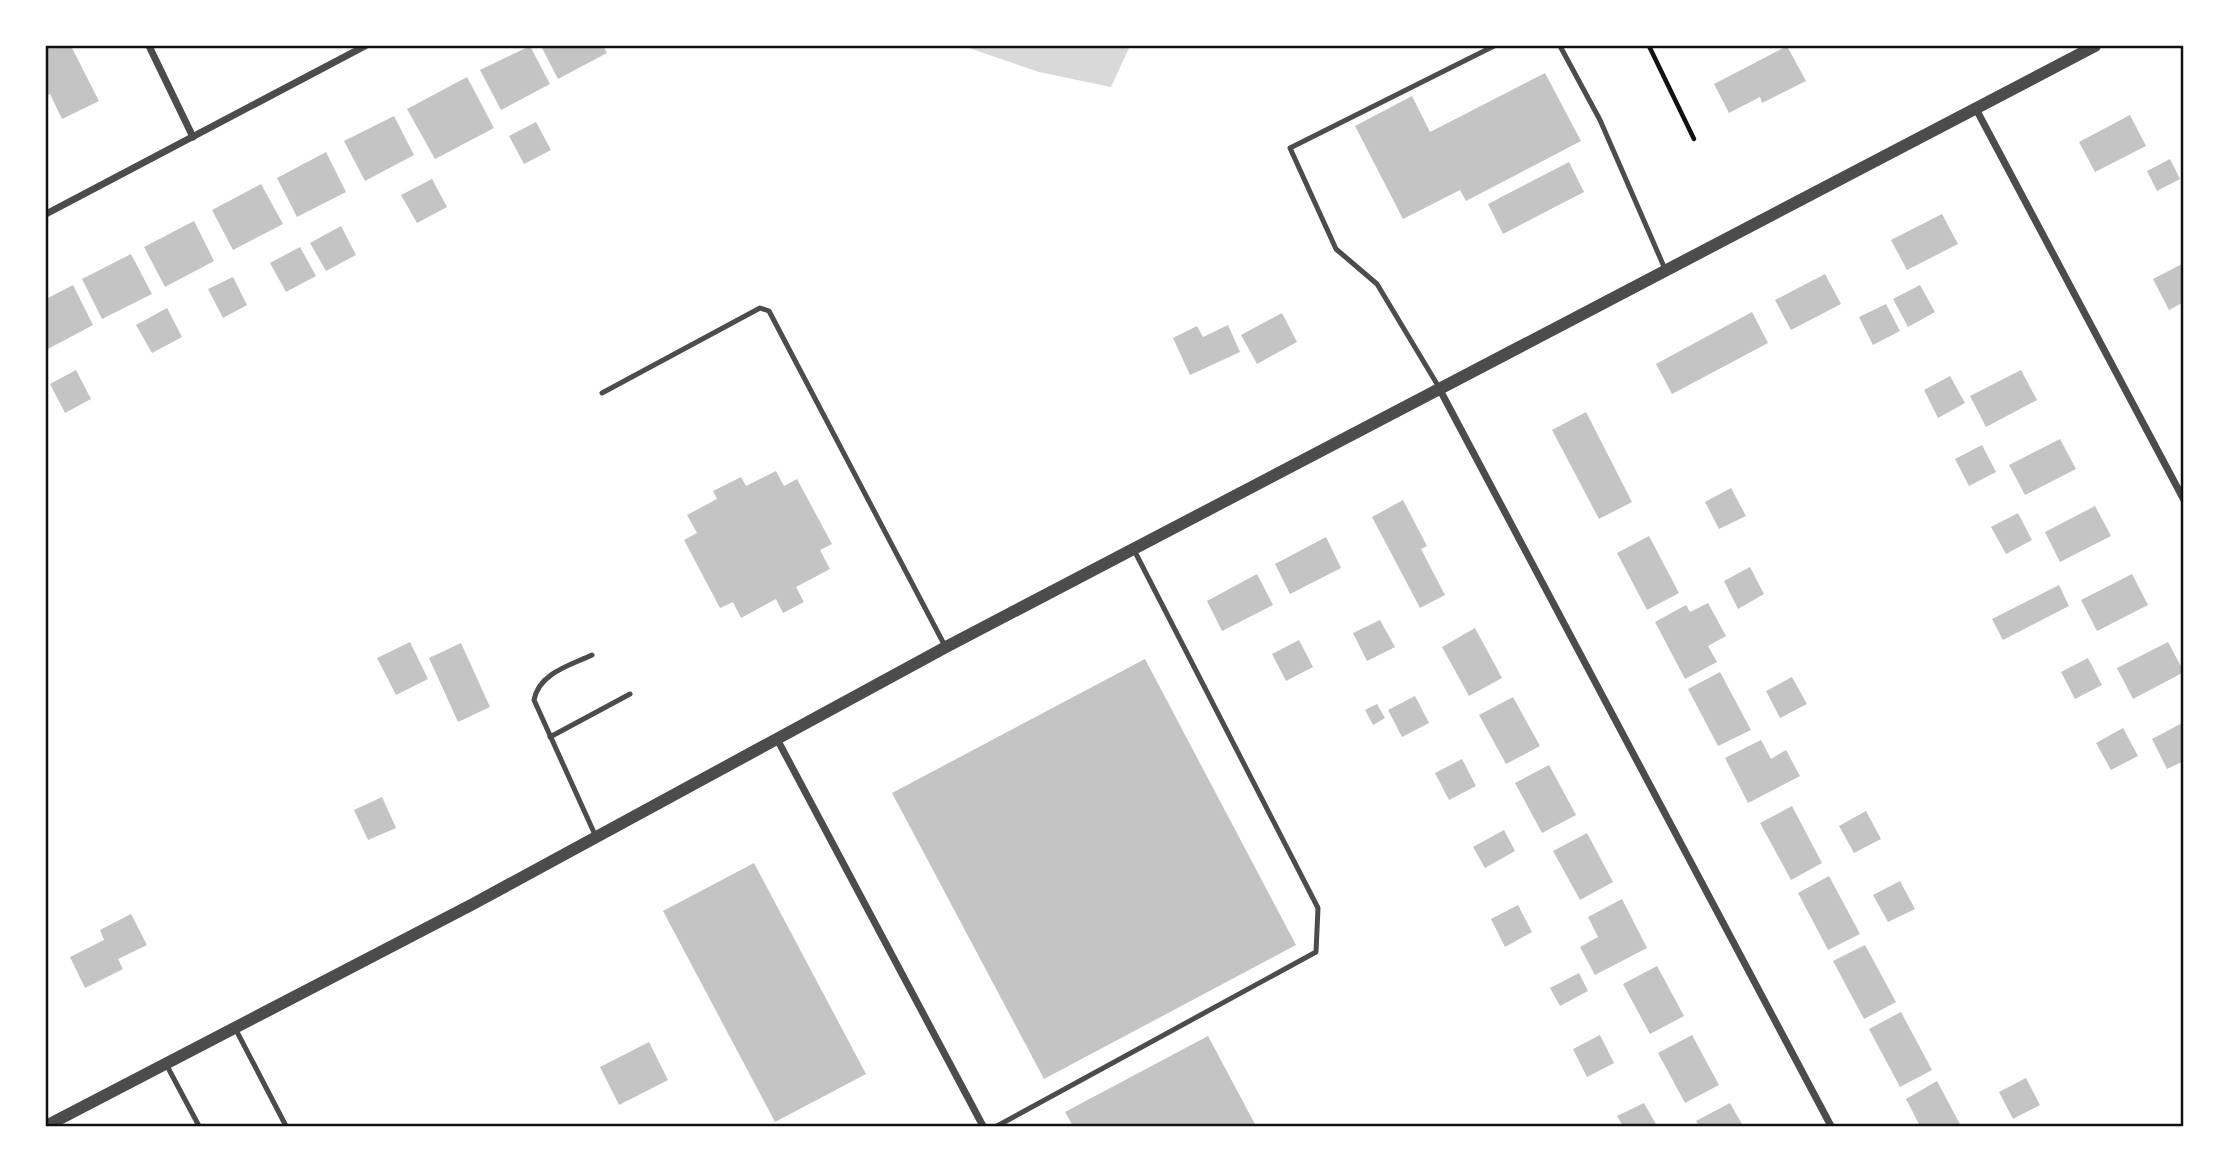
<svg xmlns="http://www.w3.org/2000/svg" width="2229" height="1172" viewBox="0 0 2229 1172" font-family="'Archivo Narrow',sans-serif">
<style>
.water{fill:#d9d9d9}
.building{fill:#c4c4c4}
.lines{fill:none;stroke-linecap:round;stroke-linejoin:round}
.path{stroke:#111;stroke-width:4.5}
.service{stroke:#4c4c4c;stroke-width:5}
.minor{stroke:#4c4c4c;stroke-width:7}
.tertiary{stroke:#4c4c4c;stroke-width:12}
.neatline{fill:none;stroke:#111;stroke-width:2.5}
</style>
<rect width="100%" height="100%" fill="#fff"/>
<path class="water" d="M963 46H1130L1111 87 1039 72Z"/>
<g class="building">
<path d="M46 46H71L99 101 62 119 50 94 46 96Z"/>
<path d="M530 46 550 84 501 110 480 70Z"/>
<path d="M541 46H603L607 53 558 79Z"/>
<path d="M1787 46 1806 81 1762 103 1760 97 1729 113 1714 84Z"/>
<path d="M1545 73 1581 141 1466 201 1460 190 1403 219 1355 126 1412 96 1430 132Z"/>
<path d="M467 77 494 128 435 159 407 109Z"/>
<path d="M2130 115 2146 146 2095 172 2079 142Z"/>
<path d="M394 116 414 155 365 181 344 141Z"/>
<path d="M536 122 551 150 524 164 509 136Z"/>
<path d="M326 152 346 192 297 217 277 178Z"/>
<path d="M2170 159 2180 179 2157 191 2147 171Z"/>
<path d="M1569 162 1584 192 1503 234 1488 204Z"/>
<path d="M432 179 447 207 417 223 401 195Z"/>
<path d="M261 184 283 224 233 250 212 210Z"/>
<path d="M1942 214 1958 244 1907 270 1891 240Z"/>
<path d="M194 221 214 261 165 287 144 247Z"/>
<path d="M341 226 356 255 326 271 310 243Z"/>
<path d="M300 247 316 276 286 292 270 263Z"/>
<path d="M131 254 152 294 102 319 82 279Z"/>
<path d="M2184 263V302L2169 310 2153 279Z"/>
<path d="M1825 274 1841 304 1791 330 1775 300Z"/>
<path d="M233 277 247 305 223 318 208 289Z"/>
<path d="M73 285 93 325 46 350V299Z"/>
<path d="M1920 285 1935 312 1908 327 1893 299Z"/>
<path d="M1886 304 1900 331 1873 345 1859 317Z"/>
<path d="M167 308 182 337 152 353 136 325Z"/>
<path d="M1752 312 1768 343 1672 394 1656 364Z"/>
<path d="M1282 313 1297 342 1257 364 1241 335Z"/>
<path d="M1228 325 1240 352 1190 375 1173 338 1197 326 1203 337Z"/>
<path d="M76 370 91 399 65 413 50 384Z"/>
<path d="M2021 370 2037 400 1986 427 1970 396Z"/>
<path d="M1950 376 1965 403 1938 418 1924 390Z"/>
<path d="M1586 412 1632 502 1599 519 1552 430Z"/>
<path d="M2060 439 2076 469 2025 495 2009 465Z"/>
<path d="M1982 445 1996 472 1969 486 1955 459Z"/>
<path d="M776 471 784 486 797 479 832 544 820 550 830 569 796 587 804 602 783 613 776 599 741 618 733 602 720 608 684 540 697 533 687 515 717 499 713 491 741 477 746 486Z"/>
<path d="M1731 488 1746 516 1719 529 1705 502Z"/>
<path d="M1403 500 1427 546 1421 549 1445 595 1420 608 1372 517Z"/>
<path d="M2095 506 2111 536 2060 562 2045 532Z"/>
<path d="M2018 513 2032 540 2006 554 1991 527Z"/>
<path d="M1649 536 1679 593 1647 610 1617 553Z"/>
<path d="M1326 537 1341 568 1290 594 1275 564Z"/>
<path d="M1750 567 1764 594 1738 609 1724 581Z"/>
<path d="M1257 574 1273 605 1222 631 1207 601Z"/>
<path d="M2132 574 2148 605 2097 631 2081 600Z"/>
<path d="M2059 585 2069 606 2003 640 1992 619Z"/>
<path d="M1708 603 1726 636 1708 646 1717 662 1685 679 1655 622 1686 605 1690 612Z"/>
<path d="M1380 620 1395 647 1367 661 1353 633Z"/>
<path d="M1475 628 1502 678 1469 696 1442 647Z"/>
<path d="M1299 640 1313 667 1286 681 1272 654Z"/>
<path d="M410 642 428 679 396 695 377 658Z"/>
<path d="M2168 642 2184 672 2133 699 2117 668Z"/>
<path d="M461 643 490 707 458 722 429 658Z"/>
<path d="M2088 658 2102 685 2075 699 2061 672Z"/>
<path d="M1145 659 1296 945 1044 1079 892 793Z"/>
<path d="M1720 672 1751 730 1718 746 1688 689Z"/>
<path d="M1792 677 1807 704 1780 718 1766 691Z"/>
<path d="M1415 696 1429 723 1402 737 1388 710Z"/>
<path d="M1513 697 1540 746 1506 764 1479 715Z"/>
<path d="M1377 704 1385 718 1373 725 1365 710Z"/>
<path d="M2184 722V761L2167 769 2152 739Z"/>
<path d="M2123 728 2138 756 2111 770 2096 743Z"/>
<path d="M1761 740 1771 759 1786 750 1800 776 1748 803 1725 758Z"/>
<path d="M1462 759 1476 786 1449 800 1435 773Z"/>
<path d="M1549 765 1576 815 1542 833 1515 783Z"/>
<path d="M382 797 396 828 368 840 354 810Z"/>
<path d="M1792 806 1822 863 1791 880 1760 823Z"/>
<path d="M1866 811 1881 839 1854 853 1839 826Z"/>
<path d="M1504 830 1515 851 1485 868 1473 847Z"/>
<path d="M1587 833 1613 882 1580 900 1553 851Z"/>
<path d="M754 863 866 1074 775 1122 663 911Z"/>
<path d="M1829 876 1860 934 1828 950 1798 893Z"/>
<path d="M1900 881 1915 909 1888 922 1873 895Z"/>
<path d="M1622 899 1647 948 1595 975 1580 947 1598 937 1588 917Z"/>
<path d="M1518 905 1532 932 1505 947 1491 919Z"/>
<path d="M131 914 147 945 118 959 123 969 85 988 70 957 104 940 100 930Z"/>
<path d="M1865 945 1896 1002 1864 1019 1833 961Z"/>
<path d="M1657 966 1684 1016 1650 1034 1623 984Z"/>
<path d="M1579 973 1588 991 1560 1006 1550 988Z"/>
<path d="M1901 1012 1932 1070 1900 1087 1869 1029Z"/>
<path d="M1600 1035 1614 1063 1587 1077 1573 1049Z"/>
<path d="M1692 1035 1719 1085 1685 1103 1658 1053Z"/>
<path d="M1208 1036 1256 1126H1073L1065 1112Z"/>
<path d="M649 1042 668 1080 619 1105 600 1067Z"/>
<path d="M2026 1078 2040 1105 2013 1119 1999 1092Z"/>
<path d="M1937 1081 1961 1126H1920L1906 1099Z"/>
<path d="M1644 1103 1657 1126H1623L1617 1116Z"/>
<path d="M1730 1103 1743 1126H1699L1696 1121Z"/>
</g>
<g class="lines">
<path class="path" d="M1649 46 1694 139"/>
<g class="service">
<path d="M1560 46 1600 120 1665 269"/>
<path d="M1440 389 1377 284 1336 249 1290 148 1494 46"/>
<path d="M602 393 760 308 769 311 945 646"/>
<path d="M592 655C571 665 539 673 534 700L596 837"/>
<path d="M550 737 630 694"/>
<path d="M235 1028 286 1126"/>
<path d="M166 1064 199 1126"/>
<path d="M997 1126 1316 952 1318 908 1134 550"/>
</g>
<g class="minor">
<path d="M149 46 193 137"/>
<path d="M1976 109 2184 500"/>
<path d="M46 214 365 46"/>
<path d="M1440 390 1831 1126"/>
<path d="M777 739 983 1126"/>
</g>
<path class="tertiary" d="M46 1126 473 904 946 647 2095 46"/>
</g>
<rect width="2229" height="1172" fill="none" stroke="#ffffff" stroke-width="94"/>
<rect x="47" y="47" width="2135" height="1078" class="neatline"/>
</svg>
